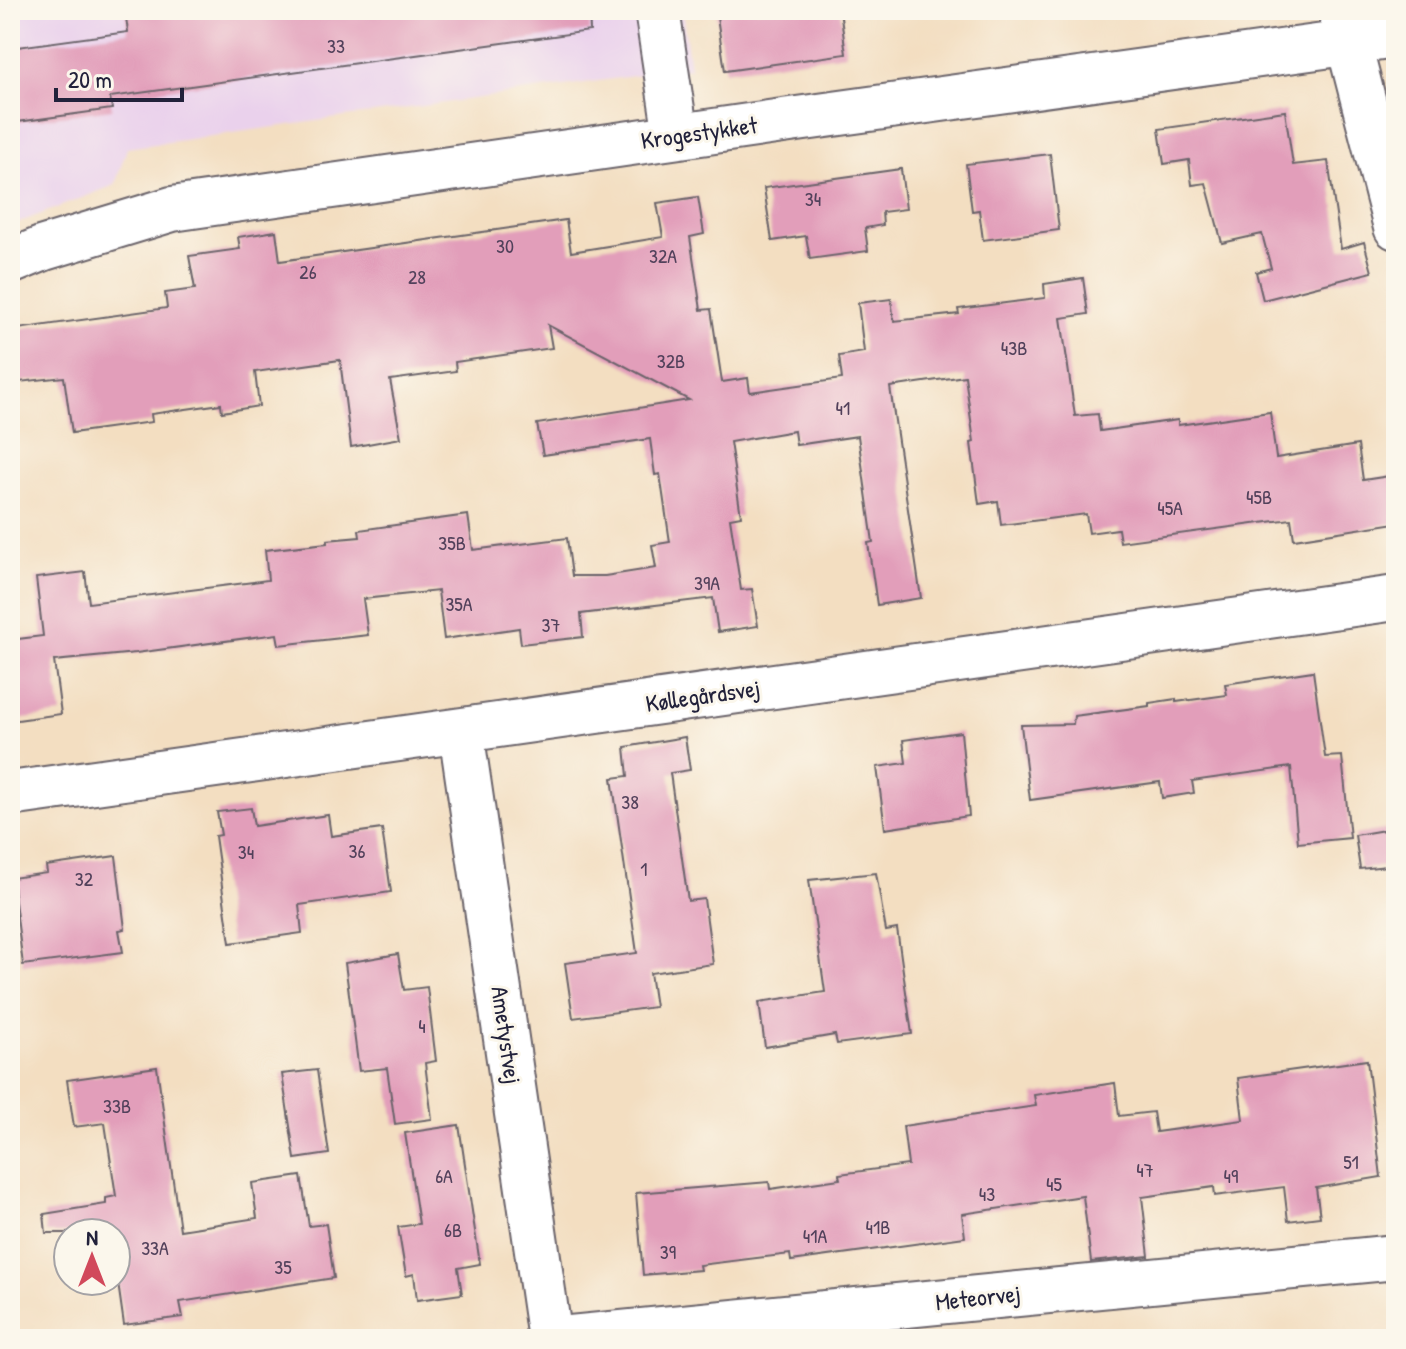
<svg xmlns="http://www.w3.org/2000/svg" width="1406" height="1349" viewBox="0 0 1406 1349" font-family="'Patrick Hand',sans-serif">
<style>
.built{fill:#ead1ec}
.building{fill:#e29eba}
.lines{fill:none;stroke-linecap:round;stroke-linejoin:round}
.minor-casing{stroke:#6b646a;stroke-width:48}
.minor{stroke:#fff;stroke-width:44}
.labels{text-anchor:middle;stroke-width:6;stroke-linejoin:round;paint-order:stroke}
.number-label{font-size:20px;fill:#52415b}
.street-label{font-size:24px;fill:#22223b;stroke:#fbf7ec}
</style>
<rect width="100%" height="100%" fill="#fbf7ec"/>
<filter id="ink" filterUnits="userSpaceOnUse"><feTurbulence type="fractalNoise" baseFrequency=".0125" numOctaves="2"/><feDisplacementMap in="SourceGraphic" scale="16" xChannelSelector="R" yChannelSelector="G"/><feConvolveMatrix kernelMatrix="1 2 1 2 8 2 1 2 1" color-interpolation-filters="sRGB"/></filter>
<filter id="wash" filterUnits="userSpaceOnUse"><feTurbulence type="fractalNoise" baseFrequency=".006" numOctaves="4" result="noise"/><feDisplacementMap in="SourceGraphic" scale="32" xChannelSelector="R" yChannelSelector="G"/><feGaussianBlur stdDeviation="1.8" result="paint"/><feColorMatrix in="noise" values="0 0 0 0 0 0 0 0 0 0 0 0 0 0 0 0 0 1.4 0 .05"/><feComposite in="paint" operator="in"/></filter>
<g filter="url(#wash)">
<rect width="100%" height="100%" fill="#f3dec1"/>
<path class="built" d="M10 10H682L690 68 127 148 115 185 10 226Z"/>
<g id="blocks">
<g class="building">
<path d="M125 10H589L590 31 110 97 112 109 10 123V48L128 32Z"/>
<path d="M716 10H840L846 54 725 71Z"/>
<path d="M1285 111 1293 165 1328 161 1341 249 1364 242 1372 272 1263 300 1256 272 1271 268 1262 234 1222 243 1206 183 1192 185 1189 160 1164 164 1159 129Z"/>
<path d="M1050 154 1059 230 983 240 979 210 972 211 966 164Z"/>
<path d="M901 169 906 209 882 212 883 225 865 228 868 251 810 259 806 236 772 241 764 188Z"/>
<path d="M698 197 704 234 690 237 701 310 711 309 722 382 748 378 750 392 842 379 839 356 864 352 858 303 891 299 894 321 959 314 958 309 1045 298 1044 284 1083 278 1088 314 1061 318 1075 416 1098 414 1100 431 1178 420V425L1270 412 1276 458 1358 445 1363 480 1396 475V523L1294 539 1291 519 1120 542 1118 529 1089 533 1086 514 1001 525 998 501 979 504 971 443 974 442 965 376 890 387 921 598 877 605 868 543 873 542 858 436 796 445 794 431 730 442 741 516 730 518 741 590 752 589 758 626 718 632 713 598 581 614 583 637 521 644 519 628 444 639 438 591 363 599 368 635 279 645 277 634 136 653 54 661 61 714 10 721V640L43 636 36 578 85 572 89 603 268 580 265 550 327 543V540L360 537 359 530 468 515 473 550 567 538 572 576H605L656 568 652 545 670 542 660 474 655 475 650 439 543 455 537 424 689 400 548 325 552 348 455 362 456 371 390 380 401 438 351 447 340 360 255 372 259 406 222 412 221 404 151 414 152 422 72 433 64 377 10 383V330L167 308 165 293 195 289 189 256 240 249 238 237 276 231 280 261 566 220 571 252 663 237 657 203Z"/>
<path d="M1313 671 1325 757 1342 756 1350 838 1298 843 1291 767 1192 781 1194 793 1162 798 1160 782 1030 800 1021 725 1073 724 1074 716 1149 706V703L1176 699V702L1227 695 1225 684Z"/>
<path d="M961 732 969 816 885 829 877 767 906 763 903 740Z"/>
<path d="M685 737 690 770 670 773 688 901 704 899 713 964 650 973 655 1007 573 1018 565 963 637 953 612 778 628 776 625 747Z"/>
<path d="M251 808 254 826 328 815 331 836 382 829 391 892 299 905 302 933 230 943 215 836 221 835 217 812Z"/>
<path d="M1396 828V865L1360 869 1355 835Z"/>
<path d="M116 856 125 929 119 930 123 952 23 965 12 878 47 873 46 866Z"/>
<path d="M876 873 886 931 897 929 912 1034 837 1044 835 1035 765 1047 759 1002 825 992 809 880Z"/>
<path d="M398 954 404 990 427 987 436 1061 425 1063 432 1119 395 1124 387 1068 359 1071 345 963Z"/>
<path d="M1367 1060 1381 1177 1316 1188 1320 1217 1288 1221 1284 1187 1215 1196 1214 1187 1142 1197 1149 1256 1091 1262 1083 1196 962 1214 965 1237 791 1261 790 1254 699 1265 700 1270 643 1275 636 1193 769 1182 770 1189 840 1179 839 1174 908 1165 903 1126 1036 1106 1034 1095 1115 1083 1119 1116 1153 1112 1156 1132 1243 1120 1238 1078Z"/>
<path d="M157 1067 180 1230 257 1218 252 1183 301 1176 309 1226 326 1224 334 1278 180 1302 183 1317 124 1325 116 1269V1233H46L44 1214 106 1204V1198L116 1196 105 1123 74 1127 67 1080Z"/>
<path d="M317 1070 329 1154 295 1159 282 1074Z"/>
<path d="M459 1125 480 1264 458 1268 462 1294 417 1300 414 1274 406 1276 398 1227 419 1224 405 1133Z"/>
</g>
</g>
</g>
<g filter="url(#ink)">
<use href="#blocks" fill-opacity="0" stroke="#6b646a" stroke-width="2"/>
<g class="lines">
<g class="minor-casing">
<g id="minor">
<path d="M657 10 676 136"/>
<path d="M1340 10 1396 227"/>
<path d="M10 262 44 248 172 209 797 119 1396 36"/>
<path d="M461 731 550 1339"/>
<path d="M10 794 1396 598"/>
<path d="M560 1339 1396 1257"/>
</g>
</g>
<use href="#minor" class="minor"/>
</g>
</g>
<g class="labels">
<g class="number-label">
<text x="336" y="53">33</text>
<text x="813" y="206">34</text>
<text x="505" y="253">30</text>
<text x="663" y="263">32A</text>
<text x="308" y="279">26</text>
<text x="417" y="284">28</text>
<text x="1014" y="355">43B</text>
<text x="671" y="368">32B</text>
<text x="843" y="415">41</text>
<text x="1259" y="504">45B</text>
<text x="1170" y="515">45A</text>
<text x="452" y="550">35B</text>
<text x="707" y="590">39A</text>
<text x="459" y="611">35A</text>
<text x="551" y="632">37</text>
<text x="630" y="809">38</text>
<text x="357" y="858">36</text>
<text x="246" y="859">34</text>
<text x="644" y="876">1</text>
<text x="84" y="886">32</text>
<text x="422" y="1033">4</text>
<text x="117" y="1113">33B</text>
<text x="1351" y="1169">51</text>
<text x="1145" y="1177">47</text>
<text x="444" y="1183">6A</text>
<text x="1231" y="1183">49</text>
<text x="1054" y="1191">45</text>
<text x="987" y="1201">43</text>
<text x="878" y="1234">41B</text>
<text x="453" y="1237">6B</text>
<text x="815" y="1243">41A</text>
<text x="155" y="1255">33A</text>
<text x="668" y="1259">39</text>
<text x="283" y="1274">35</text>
</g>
<g class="street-label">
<text transform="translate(699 133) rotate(-8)" y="8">Krogestykket</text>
<text transform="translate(703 696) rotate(-8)" y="8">Køllegårdsvej</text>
<text transform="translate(506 1035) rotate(82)" y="8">Ametystvej</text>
<text transform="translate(978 1298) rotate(-6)" y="8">Meteorvej</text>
</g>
</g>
<rect width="1406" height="1349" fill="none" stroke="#fbf7ec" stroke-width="40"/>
<g transform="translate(92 1257)"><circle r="38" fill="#fbf7ec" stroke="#a4a2a5" stroke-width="2"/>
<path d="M0-6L14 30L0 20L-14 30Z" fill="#d1495b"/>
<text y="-12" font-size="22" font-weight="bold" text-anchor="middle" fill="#22223b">N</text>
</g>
<path d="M56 88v12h126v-12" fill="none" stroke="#22223b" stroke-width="4"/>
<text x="68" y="88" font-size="24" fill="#22223b" stroke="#fbf7ec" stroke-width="6" paint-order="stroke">20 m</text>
</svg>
